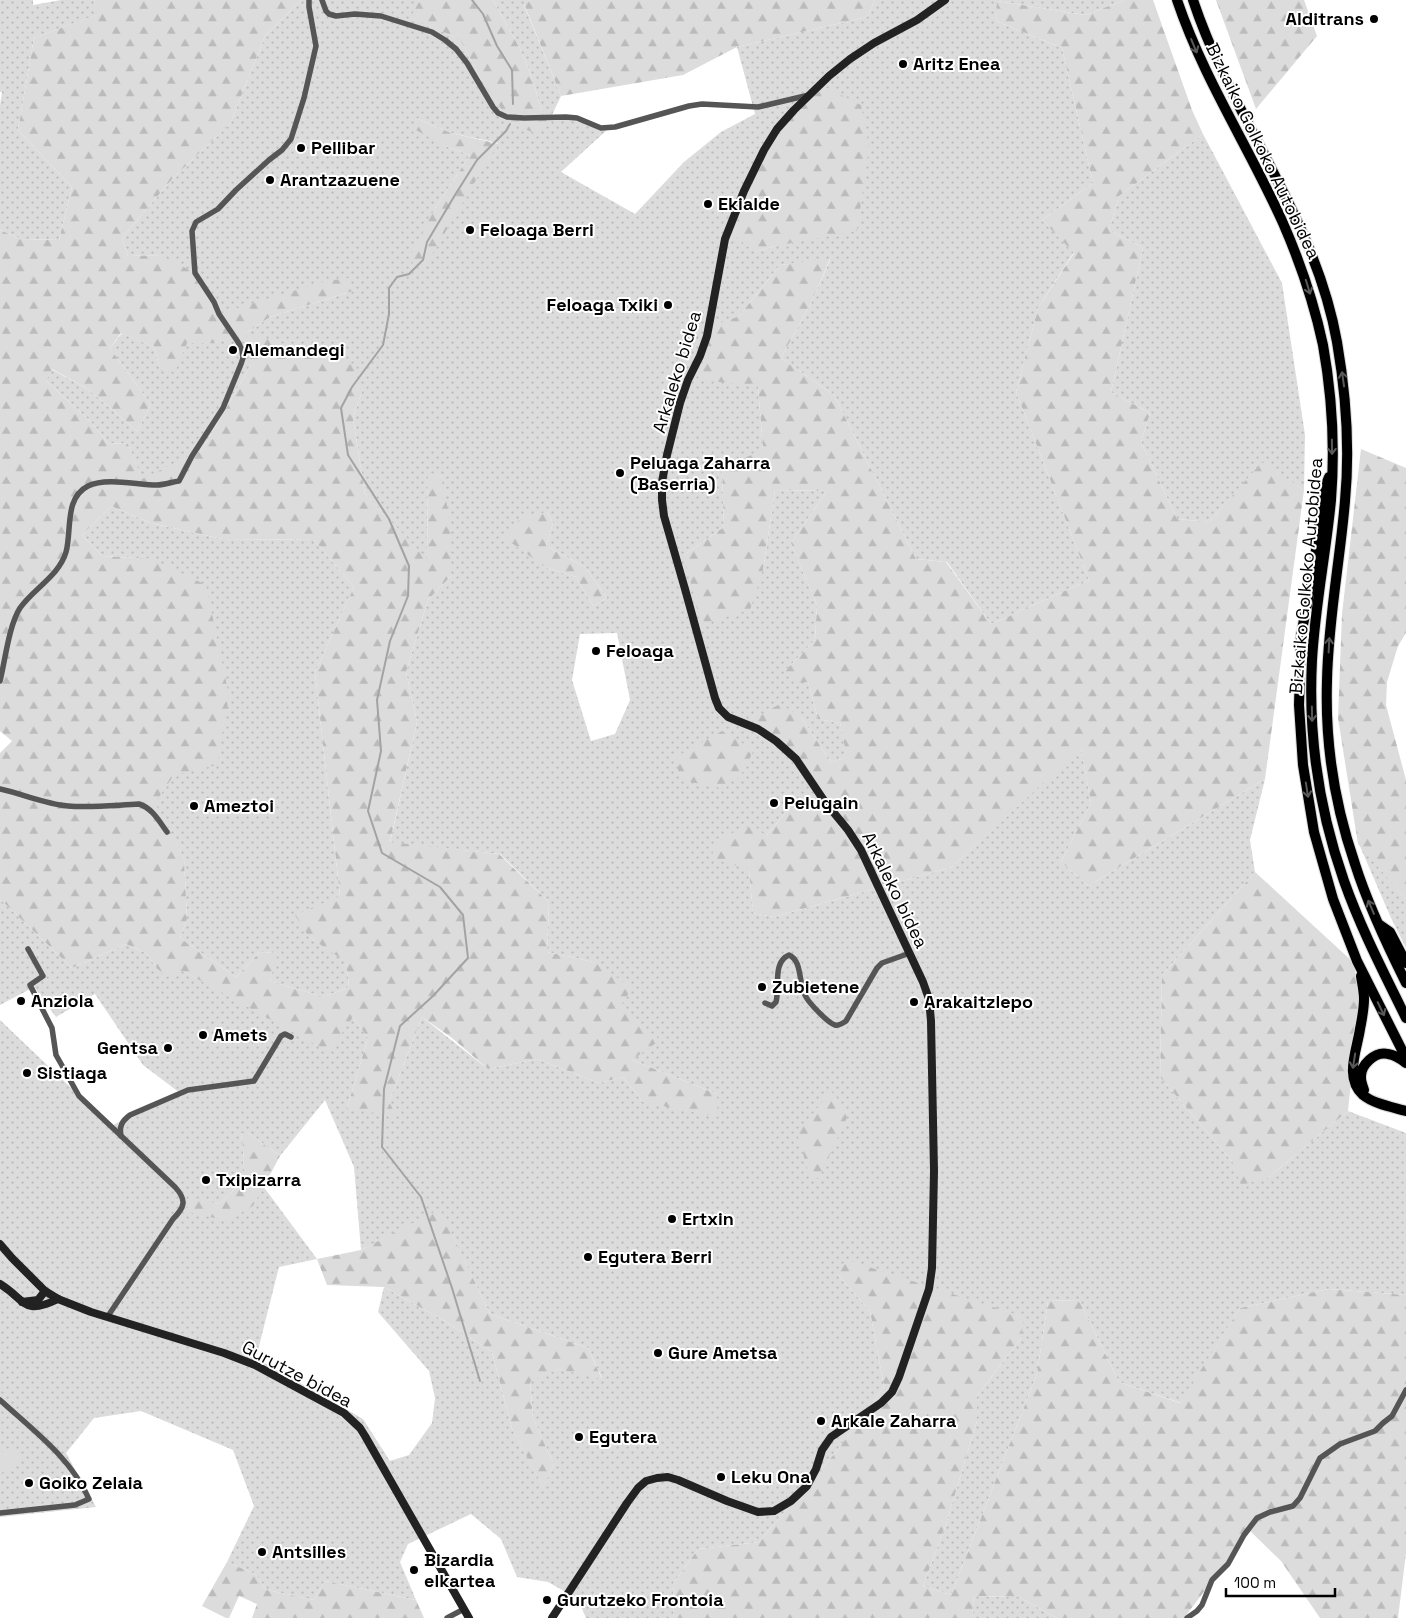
<svg xmlns="http://www.w3.org/2000/svg" width="1406" height="1618" viewBox="0 0 1406 1618" font-family="'Space Grotesk',sans-serif">
<style>
.grass{fill:url(#grass-dots);fill-rule:evenodd}
.forest{fill:url(#forest-firs);fill-rule:evenodd}
.green{fill:#dcdcdc}
.lines{fill:none;stroke-linecap:round;stroke-linejoin:round}
.stream{stroke:#a3a3a3;stroke-width:2}
.highway-casing{stroke:#dbdbdb;stroke-width:12}
.street{stroke:#555;stroke-width:5.5}
.secondary{stroke:#222;stroke-width:8}
.highway{stroke:#000;stroke-width:10}
.oneway{stroke:#595959}
.poi-dot{fill:#000;stroke:#fff;stroke-width:2}
.labels{text-anchor:middle;stroke-width:4;stroke-linejoin:round;paint-order:stroke}
.poi-label{font-size:18px;font-weight:bold;fill:#000;stroke:#fff;text-anchor:start}
.street-label{font-size:18px;fill:#000;stroke:#fff}
</style>
<defs>
<pattern id="grass-dots" width="8" height="8" patternUnits="userSpaceOnUse" patternTransform="scale(1.25)"><rect width="8" height="8" fill="#dcdcdc"/><path d="M2 2h.1M6 6h.1" fill="none" stroke="#bbb" stroke-width="1.8" stroke-linecap="round"/></pattern>
<pattern id="forest-firs" width="22" height="20" patternUnits="userSpaceOnUse" patternTransform="scale(1.25)"><rect width="22" height="20" fill="#dcdcdc"/><path d="M5 1l3.5 6h-7zM16 11l3.5 6h-7z" fill="#bbb"/></pattern>
</defs>
<rect width="100%" height="100%" fill="#fff"/>
<g class="grass">
<path d="M0 0H33V5L61 0H94L97 15 34 38 18 130 72 187 59 240 21 239 0 230V105L2 92H0Z"/>
<path d="M301 0H420L411 18 460 39 481 80 542 111 530 72 519 47 493 0H531L524 5 561 96 552 115 608 129 561 172 635 214 684 162 721 132 755 114 737 47 867 17 875 0H1125L1085 15 998 1 996 21 1062 48 1093 183 1042 220 1074 252 1038 308 1016 392 1089 580 991 624 947 562 916 559 834 395 781 358 811 303 830 260 780 265 739 316 713 327 758 387 763 450 722 470 724 527 684 555 763 570 775 490 827 491 791 543 817 605 815 640 785 671 808 682 818 719 840 723 848 757 831 762 801 717 810 780 823 803 793 804 766 836 749 868 753 913 774 917 952 867 1081 747 1091 803 1061 862 1088 886 1265 779 1250 840 1255 872 1162 975 1160 1077 1232 1161 1268 1178 1348 1111 1406 1133V1295L1329 1289 1240 1308 1181 1403 1119 1382 1079 1300 1048 1301 1037 1374 951 1595 923 1586 946 1524 977 1421V1396L1021 1338 838 1275 870 1311 884 1387 836 1452 759 1542 698 1549 673 1584 674 1618H586L578 1599 548 1582 517 1577 501 1539 471 1514 408 1544 400 1562 416 1600 325 1581 314 1600 267 1590 255 1574 227 1562 254 1506 233 1450 141 1411 94 1418 66 1453 96 1507 0 1517V1020L68 1085 113 1125 180 1093 143 1065 95 994 56 1017 34 987 0 1005V899L72 968 126 944 146 953 156 967 183 971 249 1006 353 1017 368 1038 347 1108 389 1102 422 1017 488 1069 537 1059 599 1083 623 1077 643 1102 717 1094 632 1060 620 1007 594 962 547 952 549 902 500 854 390 843 417 722 406 672 428 600 451 576 443 477 428 473 427 560 365 494 353 418 362 391 251 365 202 450 142 480 128 444 108 443 90 421 46 381 51 369 88 389 137 431 151 405 110 348 122 333 154 347 161 371 187 343H215L246 333 270 317 353 291 218 314 162 255 128 256 122 238 173 178 230 124 265 36ZM825 87 775 246 755 252ZM416 118 451 133 498 143 489 158 434 210 470 155 445 146ZM547 512 553 523 546 546 585 567 607 598 593 606 576 577 545 567ZM617 633 630 700 615 734 591 741 572 680 580 634ZM325 1100 354 1167 361 1250 440 1210 490 1314 588 1348 602 1378 558 1369 530 1381 533 1418 554 1465 543 1486 512 1429 492 1352 443 1320 384 1287 378 1312 429 1371 435 1398 432 1423 409 1455 390 1461 363 1419 256 1358 279 1267 317 1259 263 1186 253 1206 186 1211 194 1199 219 1204 241 1183 244 1158 241 1133H248L280 1156Z"/>
<path d="M1203 134 1282 283 1305 435 1304 490 1262 463 1209 522 1177 519 1141 442 1150 413 1111 392 1143 248 1109 230 1119 196Z"/>
<path d="M111 506 151 523 222 539 314 540 354 587 315 673 340 897 309 937 346 961 349 987 324 997 270 981 277 953 260 952 236 977 180 938 187 919 184 858 154 803 174 775 152 559 102 556 82 535Z"/>
<path d="M1359 844 1406 899V948L1391 918Z"/>
<path d="M974 1596 1019 1597 1057 1618H972Z"/>
</g>
<g class="forest">
<path d="M94 0H301L265 36 230 124 173 178 122 238 128 256 162 255 202 277 218 314 326 281 349 278 353 291 270 317 246 333 353 364 362 391 353 418 365 494 427 559 428 472 443 477 451 534V576L428 600 406 672 417 722 390 842 499 854 549 902 547 952 594 962 632 988 620 1007 660 1040 632 1060 717 1094 718 1117 643 1102 623 1077 599 1083 537 1059 488 1069 452 1038 422 1017 389 1102 397 1117 347 1108 368 1038 353 1017 329 1052 183 971 166 977 156 967 146 953 126 944 72 968 0 899V753L12 741 0 731V230L21 239 59 240 72 187 18 130 34 38 96 15ZM121 333 154 347 161 371 175 372 187 343H215L246 334 251 365 202 450 142 479 128 444 108 443 90 421 46 381 52 369 88 389 137 431 151 405 110 348ZM111 506 151 523 222 539 314 540 354 587 315 673 340 896 295 915 309 937 346 962 349 987 324 997 270 981 278 953 260 952 236 977 180 938 187 919 184 858 155 803 174 775 217 765 229 696 206 585 152 559 102 556 82 535Z"/>
<path d="M420 0H493L519 47 530 72 542 111 552 115 537 134 512 124 481 80 460 39 410 18Z"/>
<path d="M531 0H875L867 17 737 47 683 75 561 96 524 4Z"/>
<path d="M1125 0H1153L1192 110 1203 134 1119 196 1109 230 1143 248 1111 392 1150 413 1141 442 1177 519 1209 522 1262 462 1304 490 1265 779 1088 886 1061 862 1091 803 1081 748 952 867 774 917 753 913 749 869 712 859 714 840 753 825 766 836 793 804 823 803 810 780 755 718 780 704 801 717 831 762 847 757 840 723 818 719 808 682 794 683 785 671 815 640 817 605 791 543 827 491 775 490 763 570 750 610 701 624 684 555 724 527 722 470 763 449 758 387 698 379 713 326 739 316 780 265 830 259 811 303 781 358 834 395 916 559 946 562 991 624 1089 580 1016 392 1038 308 1074 253 1042 220 1093 183 1062 48 996 21 997 1 1085 15Z"/>
<path d="M1216 0H1304L1317 36 1256 109Z"/>
<path d="M825 87 861 105 869 147 857 231 775 246 755 252 732 234 749 190 782 121Z"/>
<path d="M416 118 451 133 499 144 489 158 427 263 414 269 411 254 434 210 470 155 445 146 416 130Z"/>
<path d="M1361 449 1406 468V633L1398 646 1387 682 1386 705 1406 780V899L1358 844 1338 718 1342 614Z"/>
<path d="M547 512 553 523 546 546 585 567 607 598 593 606 576 577 545 567 505 538 521 517Z"/>
<path d="M722 731 754 750 740 777 721 788 680 780 676 757Z"/>
<path d="M1255 872 1353 962 1360 994 1348 1111 1268 1178 1241 1185 1232 1161 1160 1077 1162 975Z"/>
<path d="M831 1091 849 1113 819 1178 810 1177 797 1133Z"/>
<path d="M241 1133H248L280 1156 253 1206 227 1221 185 1211 194 1198 219 1204 241 1183 244 1158Z"/>
<path d="M440 1209 490 1314 588 1348 602 1379 558 1369 530 1382 533 1418 554 1465 543 1487 512 1429 492 1352 443 1320 384 1287 327 1285 317 1259 361 1250Z"/>
<path d="M847 1260 1024 1317 1021 1338 977 1396V1421L946 1524 923 1586 951 1595 1037 1374 1048 1301 1079 1300 1119 1382 1180 1403 1240 1308 1329 1289 1406 1295V1553L1398 1618H1320L1281 1561 1250 1531 1184 1618H1057L1019 1597 974 1596 972 1618H674L673 1584 698 1549 759 1542 836 1452 884 1387 870 1311 838 1275Z"/>
<path d="M227 1562 255 1574 267 1590 314 1600 325 1581 416 1600 424 1618H252L257 1604 239 1596 229 1618H226L202 1606Z"/>
</g>
<path class="green" d="M13 1445 22 1460 0 1474V1453Z"/>
<g class="lines">
<g class="stream">
<path d="M472 0 483 14 497 46 512 70 513 104"/>
<path d="M480 1381 452 1288 421 1197 382 1147 384 1089 400 1026 433 996 468 958 463 915 440 887 382 853 368 811 381 751 377 700 390 641 408 596 409 566 389 519 348 455 341 408 352 387 383 345 389 314V288L397 277 409 274 423 260 427 242 455 195 477 160 506 131 510 124"/>
</g>
<g class="highway-casing">
<g id="highway">
<path d="M1177 0C1204 80 1249 147 1283 223 1300 262 1314 303 1323 345 1332 395 1335 449 1331 500 1326 553 1315 606 1312 660 1308 736 1319 810 1344 881 1361 929 1384 973 1406 1018"/>
<path d="M1193 0C1232 118 1315 217 1337 342 1346 394 1350 448 1345 501 1340 561 1328 621 1327 681 1325 743 1335 806 1355 864 1368 905 1387 945 1406 983"/>
<path d="M1329 477 1323 492 1313 574 1301 635 1299 705 1303 765 1314 832 1333 899 1357 961 1406 1058"/>
<path d="M1380 925 1390 932 1406 963"/>
<path d="M1361 976C1362 983 1364 991 1364 999 1364 1009 1362 1019 1360 1029 1357 1050 1344 1078 1363 1095 1374 1104 1392 1107 1406 1111"/>
<path d="M1364 1090C1363 1087 1361 1082 1361 1078 1360 1065 1375 1051 1388 1054 1395 1055 1401 1059 1406 1063"/>
</g>
</g>
<g class="street">
<path d="M322 0 326 11 329 14 336 16 355 14 381 16 432 32 445 40 456 49 467 63 493 107 498 113 507 117 524 118 566 117 577 118 601 128 615 127 689 106 702 104 758 107 809 95"/>
<path d="M0 681C5 661 9 625 20 608 33 589 59 576 66 552 72 531 64 498 88 486 107 477 137 485 157 485 164 485 172 482 179 481L192 456 223 408 241 364 243 358 242 350 238 342 219 314 214 302 195 273 192 231 196 222 218 209 236 190 269 160 282 150 291 139 304 98 316 46 309 7V0"/>
<path d="M0 789C23 794 45 804 68 806 91 808 116 805 139 804 152 808 159 821 167 832"/>
<path d="M28 949 43 976 30 985 52 1028 56 1055 60 1062 79 1096 175 1187C187 1200 185 1207 173 1219L108 1316"/>
<path d="M765 1003 772 1006 776 1002C780 988 772 962 789 955 803 961 798 985 806 997 810 1004 828 1023 835 1025 839 1026 843 1023 846 1021L877 968 882 963 910 953"/>
<path d="M121 1136C119 1126 122 1121 130 1115L188 1090 254 1081 281 1036 285 1034 291 1037"/>
<path d="M0 1400C33 1430 71 1458 89 1499L75 1505 0 1513"/>
<path d="M447 1618 464 1609"/>
<path d="M1187 1618 1197 1611 1202 1605 1212 1580 1228 1564 1244 1535 1257 1518 1270 1512 1293 1506 1300 1498 1320 1458 1340 1444 1375 1431 1383 1423 1392 1416 1406 1390"/>
</g>
<g class="secondary">
<path d="M0 1244 12 1258 45 1291 58 1299 91 1312 224 1353 255 1365 344 1413 360 1428 365 1436 469 1618"/>
<path d="M0 1284C26 1300 23 1316 58 1299"/>
<path d="M22 1302 38 1300 45 1291"/>
<path d="M552 1618 627 1503 638 1488 646 1481 657 1478 668 1477 678 1480 727 1501 758 1512 774 1511 791 1501 807 1486 816 1469 822 1450 831 1437 881 1403 892 1392 899 1377 929 1289 932 1268 934 1171 931 1021 929 999 923 982 861 850 848 830 825 802 796 759 776 741 758 729 728 717 719 708 715 698 685 589 664 516 662 500V482L667 455 680 403 688 380 700 356 707 336 725 239 744 191 764 150 777 129 794 110 829 76 850 59 874 43 917 20 945 0"/>
</g>
<use href="#highway" class="highway"/>
</g>
<defs><path id="oneway-shaft" d="M-6 0H5M1.5-3L5.5 0L1.5 3" fill="none" stroke-width="1.6" stroke-linecap="round" stroke-linejoin="round" transform="scale(1.25)"/></defs>
<g class="oneway">
<use href="#oneway-shaft" transform="translate(1194 46) rotate(68)"/>
<use href="#oneway-shaft" transform="translate(1308 287) rotate(73)"/>
<use href="#oneway-shaft" transform="translate(1343 379) rotate(-98)"/>
<use href="#oneway-shaft" transform="translate(1332 447) rotate(89)"/>
<use href="#oneway-shaft" transform="translate(1329 645) rotate(-87)"/>
<use href="#oneway-shaft" transform="translate(1312 714) rotate(89)"/>
<use href="#oneway-shaft" transform="translate(1307 790) rotate(81)"/>
<use href="#oneway-shaft" transform="translate(1371 907) rotate(-113)"/>
<use href="#oneway-shaft" transform="translate(1381 1009) rotate(64)"/>
<use href="#oneway-shaft" transform="translate(1354 1061) rotate(99)"/>
</g>
<g class="poi-dot">
<circle cx="1374" cy="19" r="5"/>
<circle cx="903" cy="64" r="5"/>
<circle cx="301" cy="148" r="5"/>
<circle cx="270" cy="180" r="5"/>
<circle cx="708" cy="204" r="5"/>
<circle cx="470" cy="230" r="5"/>
<circle cx="668" cy="305" r="5"/>
<circle cx="233" cy="350" r="5"/>
<circle cx="620" cy="473" r="5"/>
<circle cx="596" cy="651" r="5"/>
<circle cx="774" cy="803" r="5"/>
<circle cx="194" cy="806" r="5"/>
<circle cx="762" cy="987" r="5"/>
<circle cx="21" cy="1001" r="5"/>
<circle cx="914" cy="1002" r="5"/>
<circle cx="203" cy="1035" r="5"/>
<circle cx="168" cy="1048" r="5"/>
<circle cx="27" cy="1073" r="5"/>
<circle cx="206" cy="1180" r="5"/>
<circle cx="672" cy="1219" r="5"/>
<circle cx="588" cy="1257" r="5"/>
<circle cx="658" cy="1353" r="5"/>
<circle cx="821" cy="1421" r="5"/>
<circle cx="579" cy="1437" r="5"/>
<circle cx="721" cy="1477" r="5"/>
<circle cx="29" cy="1483" r="5"/>
<circle cx="262" cy="1552" r="5"/>
<circle cx="414" cy="1570" r="5"/>
<circle cx="547" cy="1600" r="5"/>
</g>
<g class="labels">
<g class="poi-label">
<text x="1364" y="25" text-anchor="end">Alditrans</text>
<text x="913" y="70">Aritz Enea</text>
<text x="311" y="154">Pellibar</text>
<text x="280" y="186">Arantzazuene</text>
<text x="718" y="210">Ekialde</text>
<text x="480" y="236">Feloaga Berri</text>
<text x="658" y="311" text-anchor="end">Feloaga Txiki</text>
<text x="243" y="356">Alemandegi</text>
<text x="630" y="469">Peluaga Zaharra<tspan x="630" dy="21">(Baserria)</tspan></text>
<text x="606" y="657">Feloaga</text>
<text x="784" y="809">Pelugain</text>
<text x="204" y="812">Ameztoi</text>
<text x="772" y="993">Zubietene</text>
<text x="31" y="1007">Anziola</text>
<text x="924" y="1008">Arakaitzlepo</text>
<text x="213" y="1041">Amets</text>
<text x="158" y="1054" text-anchor="end">Gentsa</text>
<text x="37" y="1079">Sistiaga</text>
<text x="216" y="1186">Txipizarra</text>
<text x="682" y="1225">Ertxin</text>
<text x="598" y="1263">Egutera Berri</text>
<text x="668" y="1359">Gure Ametsa</text>
<text x="831" y="1427">Arkale Zaharra</text>
<text x="589" y="1443">Egutera</text>
<text x="731" y="1483">Leku Ona</text>
<text x="39" y="1489">Goiko Zelaia</text>
<text x="272" y="1558">Antsilles</text>
<text x="424" y="1566">Bizardia<tspan x="424" dy="21">elkartea</tspan></text>
<text x="557" y="1606">Gurutzeko Frontoia</text>
</g>
<g class="street-label">
<text transform="translate(1263 151) rotate(64)" y="6">Bizkaiko Golkoko Autobidea</text>
<text transform="translate(677 372) rotate(-73)" y="6">Arkaleko bidea</text>
<text transform="translate(1306 576) rotate(-85)" y="6">Bizkaiko Golkoko Autobidea</text>
<text transform="translate(895 890) rotate(64)" y="6">Arkaleko bidea</text>
<text transform="translate(297 1374) rotate(28)" y="6">Gurutze bidea</text>
</g>
</g>
<path d="M1226 1588v8h109v-8" fill="none" stroke="#000000" stroke-width="2.5"/>
<text x="1234" y="1588" font-size="15" fill="#000000" stroke="#ffffff" stroke-width="4" paint-order="stroke">100 m</text>
</svg>
